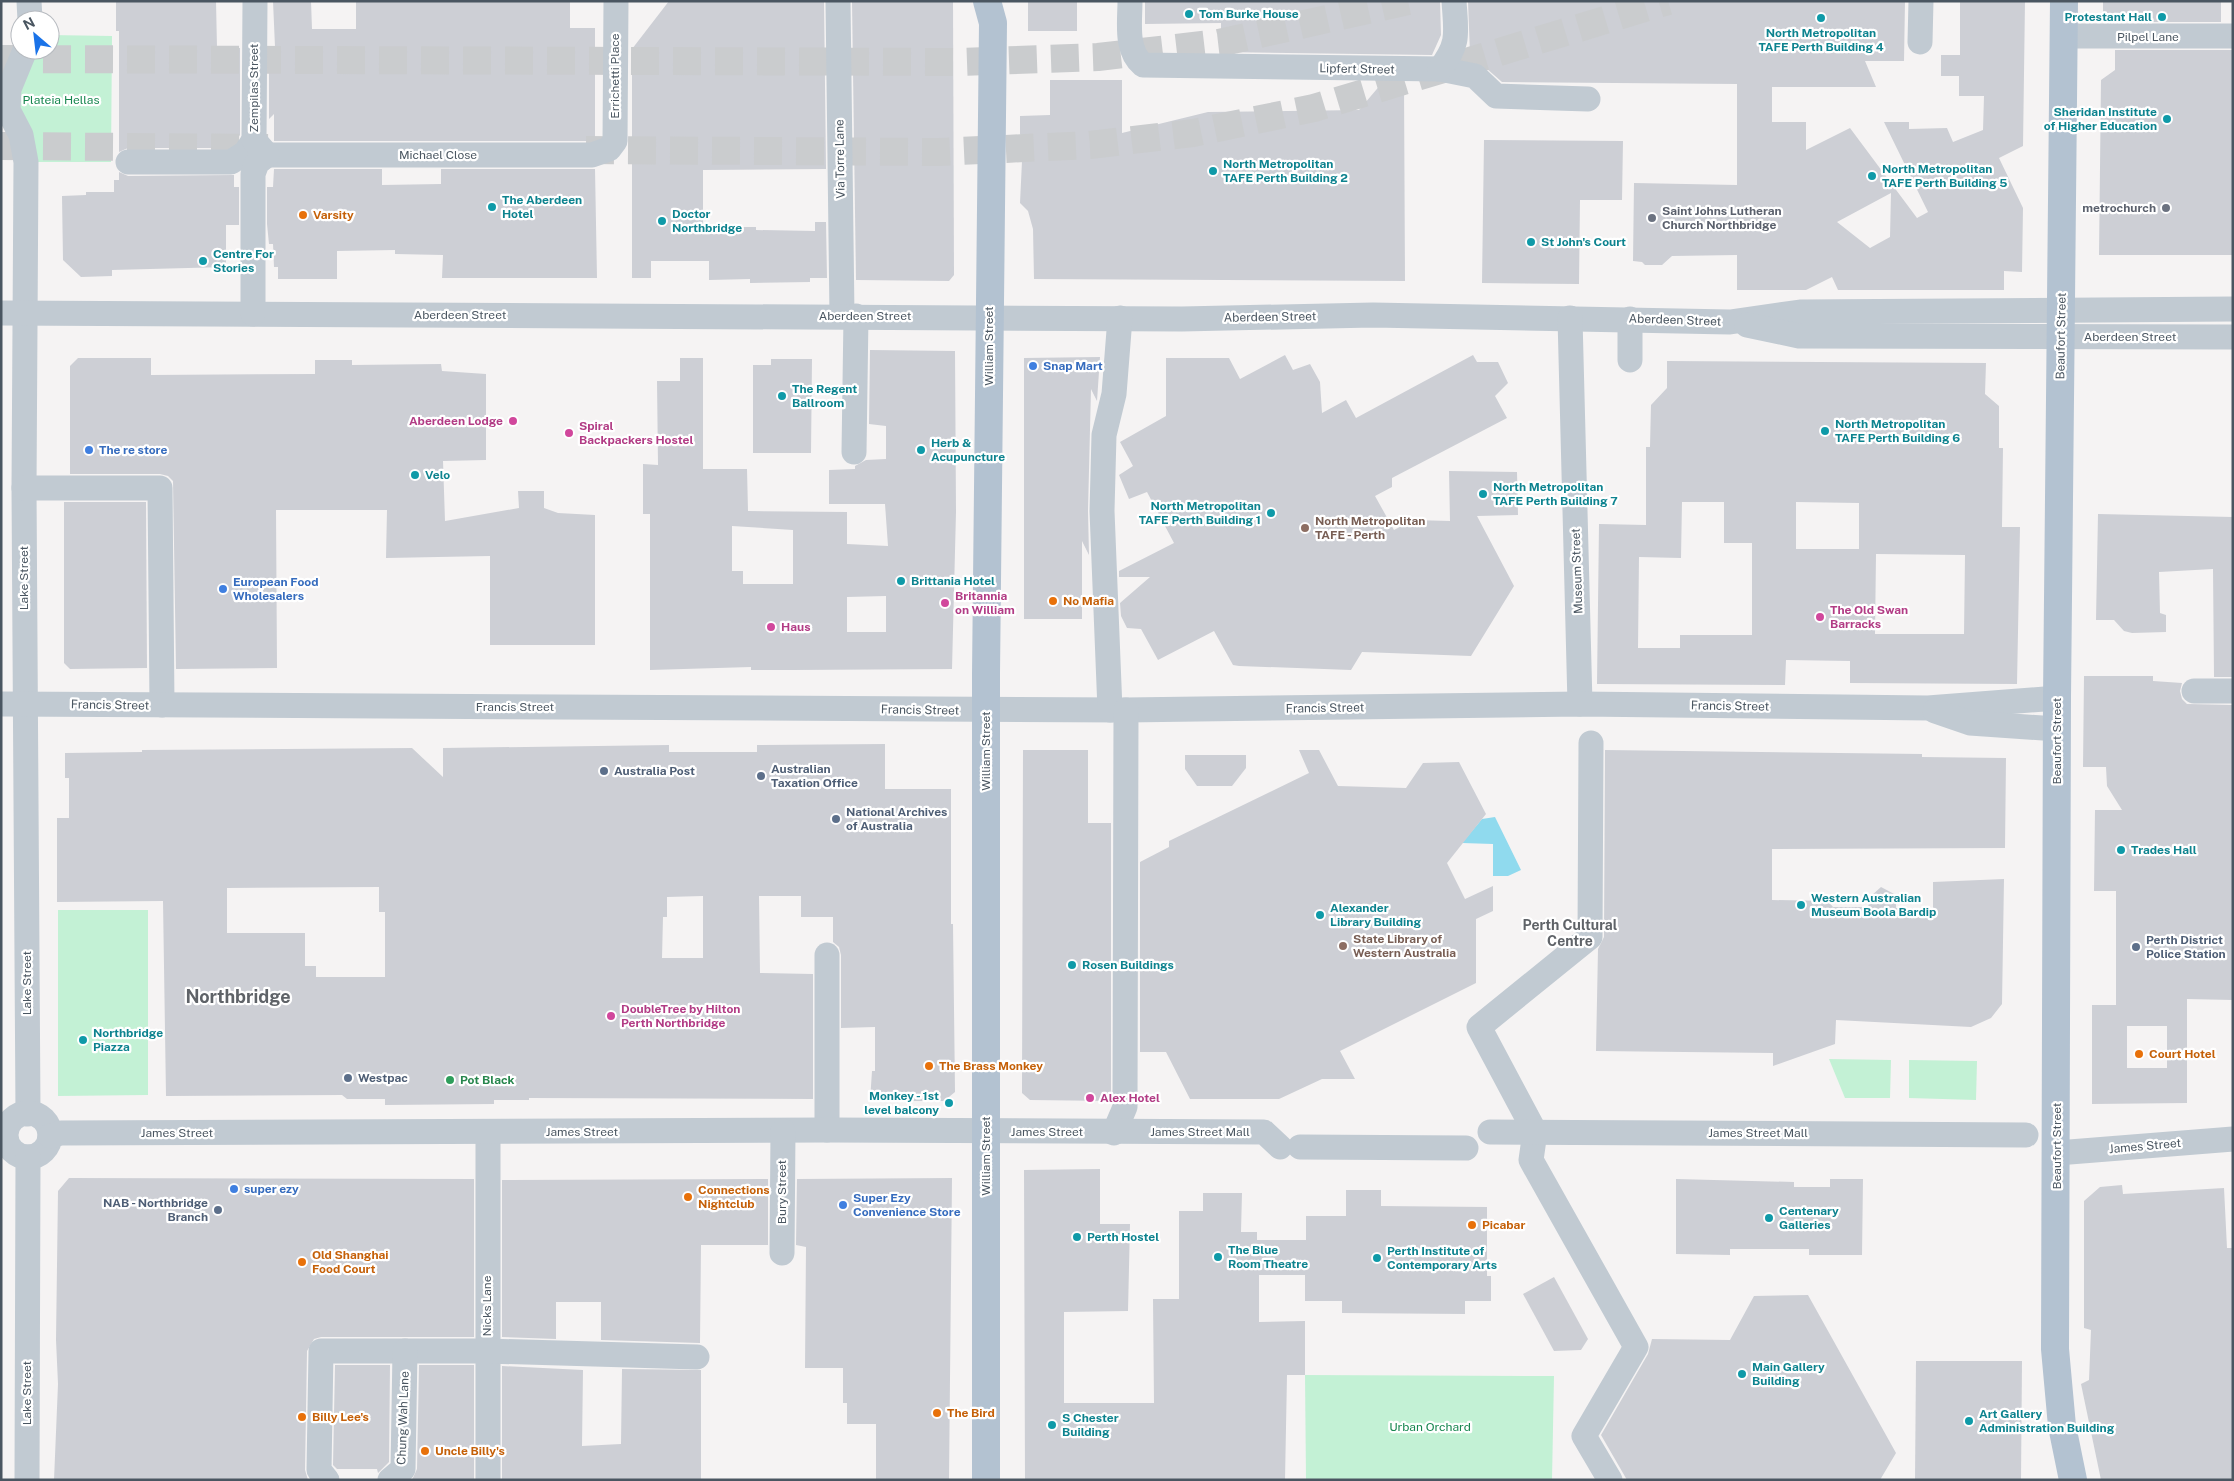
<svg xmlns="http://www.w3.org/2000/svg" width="2234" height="1481" viewBox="0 0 2234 1481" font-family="'Public Sans',sans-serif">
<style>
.green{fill:#c3f1d5}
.water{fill:#90daee}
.building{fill:#cdcfd5;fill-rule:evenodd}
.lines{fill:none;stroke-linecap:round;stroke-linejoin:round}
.highway-tunnel{stroke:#caccce;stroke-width:28;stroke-dasharray:28 14;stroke-linecap:butt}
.minor{stroke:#c1cad2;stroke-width:25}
.major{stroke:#b3c2d1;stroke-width:28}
.culture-dot{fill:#0f9aa8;stroke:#fff;stroke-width:2}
.worship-dot{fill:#6b7280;stroke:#fff;stroke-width:2}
.food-dot{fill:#e8710a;stroke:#fff;stroke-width:2}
.shop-dot{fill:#3f7fe0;stroke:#fff;stroke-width:2}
.hotel-dot{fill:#d1479c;stroke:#fff;stroke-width:2}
.education-dot{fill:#8d6e63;stroke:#fff;stroke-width:2}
.service-dot{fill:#5c6f8a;stroke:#fff;stroke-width:2}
.leisure-dot{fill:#2e9e5b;stroke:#fff;stroke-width:2}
.labels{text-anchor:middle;stroke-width:4.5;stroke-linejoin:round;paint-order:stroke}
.culture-label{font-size:12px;font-weight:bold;fill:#0d838f;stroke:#fff;text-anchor:start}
.street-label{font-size:12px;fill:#4a5661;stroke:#fff}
.park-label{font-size:12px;fill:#17864f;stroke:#fff}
.worship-label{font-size:12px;font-weight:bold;fill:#5b616d;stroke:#fff;text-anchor:end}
.food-label{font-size:12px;font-weight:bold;fill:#c56008;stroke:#fff;text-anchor:start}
.shop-label{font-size:12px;font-weight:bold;fill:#366cbe;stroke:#fff;text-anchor:start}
.hotel-label{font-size:12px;font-weight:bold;fill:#b23c85;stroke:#fff;text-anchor:start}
.education-label{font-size:12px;font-weight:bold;fill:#785e54;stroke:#fff;text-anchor:start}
.service-label{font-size:12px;font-weight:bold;fill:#4e5e75;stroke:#fff;text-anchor:start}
.leisure-label{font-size:12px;font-weight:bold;fill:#27864d;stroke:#fff;text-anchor:start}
.neighbourhood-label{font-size:14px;font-weight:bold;fill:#5f6368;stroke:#fff}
.district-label{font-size:18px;font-weight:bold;fill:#5f6368;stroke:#fff}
</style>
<rect width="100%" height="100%" fill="#f5f3f3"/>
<g class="green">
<path d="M50 35 112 36 111 162H26L10 85 26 50H50Z"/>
<path d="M58 910H148V1095L58 1096Z"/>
<path d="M1829 1059 1891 1060 1890 1098H1845Z"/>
<path d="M1909 1060 1977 1061 1976 1100 1909 1098Z"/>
<path d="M1305 1375 1554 1376 1552 1480H1306Z"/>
</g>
<path class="water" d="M1495 817 1521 870 1508 876H1493V844L1462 843 1482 819Z"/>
<g class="building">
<path d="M116 1H216L217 48H240V135L235 142 227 148H128L119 152V31H116Z"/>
<path d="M273 1H311L312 29H356V1H570V28H595V139L590 141H274V114L269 119V47H275Z"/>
<path d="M669 1H824L826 169 703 170V227H756V230L815 231V222H826L827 278H810V282L750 283V279L709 280V261H651V278H632V49Z"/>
<path d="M852 1H953L954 275 949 281 856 280Z"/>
<rect x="1028" y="1" width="49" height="30"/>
<path d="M1145 1H1440L1441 35 1432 55 1221 52V23L1145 24Z"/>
<path d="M1468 1H1905L1904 61H1865L1876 87H1772V122H1806V150L1850 128 1917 218 1928 212 1884 122H1909V129L1947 128 1953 142 1983 130 1984 96H1959V76H1941V55H1960V1H2025L2023 146 1999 158 2023 208 2022 272 2004 271V290H1838L1832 277 1806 290H1737V255L1672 256 1662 265H1645L1642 262 1633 261 1634 183 1737 185V84L1502 82 1470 54ZM1891 193 1890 237 1870 248 1837 222Z"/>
<rect x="2103" y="1" width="118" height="21"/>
<path d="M2115 50H2233V255H2099L2101 80 2115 70Z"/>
<path d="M1050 80H1122V133L1208 112 1359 110 1382 83H1404L1405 281 1034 279 1033 229 1028 211 1020 203 1023 140 1020 134V116L1050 115Z"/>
<path d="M1484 140 1623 141 1622 200H1580L1579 284 1482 283Z"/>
<path d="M274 169H382V185L441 184V169H595L597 278H442L443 255 395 254V250L337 251V279H278V267H274L273 244H269L267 224V187H273Z"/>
<path d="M119 172 128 176 234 175V187H239V225H226V267L112 270V276L81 277 63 260 62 196 86 195V192H114V180H119Z"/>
<path d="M870 350 955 351 956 512 952 669 793 670H751V667L650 670V514H643V464L658 465 657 381H680V358H703V469H747L748 511 847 512V544L888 546 885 504H829V470L855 469V466L866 460 886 459V426L869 424ZM732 526 793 530V584H743V571H732ZM886 596V632H847V597Z"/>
<path d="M1285 355 1293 370 1310 364 1320 382 1322 413 1346 400 1356 418 1473 355 1477 362H1498L1508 383 1495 396 1507 418 1392 478V487L1375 496 1394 530 1413 520 1450 521 1449 471 1517 472 1518 515 1477 516 1514 586 1471 656 1362 652 1351 670 1239 666 1233 665 1214 631 1158 660 1141 629 1127 628 1121 616 1120 603 1150 577H1119V571L1174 543 1147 492 1129 499 1119 475 1133 466 1120 442 1166 416V358H1229L1240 379Z"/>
<path d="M1100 357 1097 401 1091 389 1088 511 1089 555 1082 541V619H1024V358Z"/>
<path d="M78 358H151V375L315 374V360H352V365L441 364 442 371 486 374V460L443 461 445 521 519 508 518 491H544V508L558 513 595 515V645H490V556L386 558 387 510H276L277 668 176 669 173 481 168 476 160 474H70V366Z"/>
<path d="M771 359H812L811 453H753V365H771Z"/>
<path d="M1667 361 1986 363 1985 394 1999 406V448H2003L2002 527H2020L2017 684 1850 683V661L1786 660 1785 685 1597 684 1599 524 1646 525V447H1650L1651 405 1667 388ZM1682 502H1724V543H1752V635H1680V648H1638L1639 557 1681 558ZM1796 502 1859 503V549H1796ZM1876 554 1965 555 1964 634H1875Z"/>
<path d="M64 502H146L147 668 70 669 64 663Z"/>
<path d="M2098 514 2233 517V677H2214L2213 569 2159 572 2160 613 2166 615V632L2132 633 2124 631 2114 620H2096Z"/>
<path d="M2084 676H2153V681L2182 683 2180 691 2182 699 2187 704 2233 705V1000L2187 999V1103L2092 1104V1005H2116V891H2094L2095 810H2122L2107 786 2106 767H2083ZM2127 1026H2167V1068H2127Z"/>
<path d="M885 744V789H951V924H953L955 1092 944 1101H870L872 1071H875V1027L841 1028V955L839 947 833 942V917H801V896H759L760 973 813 974V1099L529 1098V1100H494V1104L385 1105V1099H347L342 1095 166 1096 163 901 57 902V818H69V778H65V753L142 752V750L412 748 443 777V748L669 745V752H757V745ZM379 887V912H385V977H316V966H305V933H227V888ZM703 896V958H662L663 917H667V897Z"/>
<path d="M1023 750H1088V823H1111V1101L1030 1100 1022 1093Z"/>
<path d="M1299 750H1319L1338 786 1406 788 1423 763 1459 762 1486 814 1447 863 1465 899 1493 886V911L1476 919V983L1340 1051 1355 1079H1322L1279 1099H1190L1166 1052H1140V862L1169 847V841L1309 773Z"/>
<path d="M1605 750 1922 754V757L2006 758 2005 848 1772 849V900L1828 901 1833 907H1868L1871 896 1881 887 1896 895V908H1933V882L2004 879 2002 1004 1991 1018 1971 1027 1836 1020 1835 1044 1773 1066V1053L1596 1051 1598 949 1604 937Z"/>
<path d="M1185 755H1246V768L1232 786H1197L1185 769Z"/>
<path d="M1100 1169V1224H1130L1128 1311 1064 1312V1403H1154L1153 1299H1179V1211H1203V1193H1242L1241 1232H1257V1240H1306V1216H1346V1190H1381V1206L1487 1207V1276H1491V1301H1465V1314L1342 1313V1301H1305V1275H1259V1322L1305 1321V1375H1287L1285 1480H1025L1024 1170Z"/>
<path d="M69 1178 474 1179V1337H321L314 1339 307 1351 305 1470 308 1480H54L58 1384 56 1340 58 1191Z"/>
<path d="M952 1178 949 1480H876V1424H847V1403H843V1368H805L806 1247 796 1245 797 1179Z"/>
<path d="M768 1179V1245H701L700 1343 601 1340V1302H556V1339L502 1337V1180Z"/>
<path d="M1676 1179 1794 1182V1187H1830V1179H1863L1862 1255H1809V1249H1730V1255L1676 1254Z"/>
<path d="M2122 1185 2123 1194 2224 1188 2227 1248H2233V1480H2101L2081 1384 2089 1380 2091 1330 2084 1328V1201L2100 1187Z"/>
<path d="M1554 1277 1588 1339 1581 1350 1554 1351 1523 1294Z"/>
<path d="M1808 1295 1896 1453 1880 1480H1627L1601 1435 1648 1354 1652 1339 1730 1340 1754 1296Z"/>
<path d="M1916 1361H2022L2021 1480H1915Z"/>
<path d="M335 1365H390L389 1462 378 1473 377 1469H337L333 1465Z"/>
<path d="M419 1365H474V1480H412L417 1469Z"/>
<path d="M502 1366 583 1370 582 1446 621 1444 622 1369 701 1370V1480H502Z"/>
</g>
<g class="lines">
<g class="highway-tunnel">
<path d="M1 59 961 62 1098 57 1219 43 1408 1"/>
<path d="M1 146 268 148"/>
<path d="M586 150 939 152 1090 145 1193 133 1314 108 1668 1"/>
</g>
<g class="minor">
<path d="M29 1 30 20"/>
<path d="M838 1 842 316"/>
<path d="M1130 1C1130 22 1125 50 1143 65L1440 69 1475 76 1496 96 1588 99"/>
<path d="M2064 36H2233"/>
<path d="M1920 42 1921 1"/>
<path d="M25 50 9 89 8 110 21 135 26 162 24 488 28 1114"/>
<path d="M1440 69C1460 43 1456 33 1454 1"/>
<path d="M267 155H592L609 149 615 141 616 1"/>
<path d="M128 162H231L245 153 254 140"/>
<path d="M1 313 1182 319 1373 315 1730 322 1800 312 2233 309"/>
<path d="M253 314V174L257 163 267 155 254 140 255 1"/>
<path d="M1570 318 1580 704"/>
<path d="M1747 325 1799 336 2233 337"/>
<path d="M1630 360V319"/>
<path d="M854 452 856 316"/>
<path d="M24 488H160L162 705"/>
<path d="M2194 691H2233"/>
<path d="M1 704 1126 710 1580 704 1928 708 2057 698"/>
<path d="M1110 710 1102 511 1104 435 1114 394 1120 318"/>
<path d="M1935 711 1970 723 2057 729"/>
<path d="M1591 743 1590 937 1479 1027 1535 1132 1531 1160 1636 1347 1584 1436 1610 1480"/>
<path d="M827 955V1130"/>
<circle cx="28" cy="1135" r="22"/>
<path d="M488 1132V1480"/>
<path d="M1490 1132 2026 1135"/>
<path d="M1114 1133 1125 1107 1126 710"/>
<path d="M50 1136 61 1133 827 1130 1264 1132 1280 1147"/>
<path d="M1300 1147 1466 1148"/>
<path d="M2057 1153 2233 1139"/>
<path d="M782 1253 783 1131"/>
<path d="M27 1480 28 1157"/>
<path d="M327 1480 319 1470 321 1351H488L697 1357"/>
<path d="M390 1480 403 1469 405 1351"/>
</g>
<g class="major">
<path d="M2064 1 2057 698 2055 1349 2062 1426 2073 1480"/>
<path d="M986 1480V674L993 23 987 1"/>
</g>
</g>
<g class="culture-dot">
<circle cx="1189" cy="14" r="5"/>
<circle cx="2162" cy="17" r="5"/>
<circle cx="1821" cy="18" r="5"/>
<circle cx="2167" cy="119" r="5"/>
<circle cx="1213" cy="171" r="5"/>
<circle cx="1872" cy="176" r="5"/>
<circle cx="492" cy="207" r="5"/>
<circle cx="662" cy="221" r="5"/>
<circle cx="1531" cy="242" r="5"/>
<circle cx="203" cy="261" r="5"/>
<circle cx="782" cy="396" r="5"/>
<circle cx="1825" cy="431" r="5"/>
<circle cx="921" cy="450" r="5"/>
<circle cx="415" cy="475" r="5"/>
<circle cx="1483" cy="494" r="5"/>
<circle cx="1271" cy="513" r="5"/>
<circle cx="901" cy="581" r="5"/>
<circle cx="2121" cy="850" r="5"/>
<circle cx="1801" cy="905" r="5"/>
<circle cx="1320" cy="915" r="5"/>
<circle cx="1072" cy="965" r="5"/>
<circle cx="83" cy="1040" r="5"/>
<circle cx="949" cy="1103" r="5"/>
<circle cx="1769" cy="1218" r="5"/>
<circle cx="1077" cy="1237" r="5"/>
<circle cx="1218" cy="1257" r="5"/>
<circle cx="1377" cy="1258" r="5"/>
<circle cx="1742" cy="1374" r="5"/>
<circle cx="1969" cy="1421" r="5"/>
<circle cx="1052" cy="1425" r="5"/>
</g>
<g class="worship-dot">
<circle cx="2166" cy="208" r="5"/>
<circle cx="1652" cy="218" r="5"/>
</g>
<g class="food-dot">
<circle cx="303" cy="215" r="5"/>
<circle cx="1053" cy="601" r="5"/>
<circle cx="2139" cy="1054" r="5"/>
<circle cx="929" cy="1066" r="5"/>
<circle cx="688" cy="1197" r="5"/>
<circle cx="1472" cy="1225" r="5"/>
<circle cx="302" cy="1262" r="5"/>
<circle cx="937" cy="1413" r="5"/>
<circle cx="302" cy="1417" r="5"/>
<circle cx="425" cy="1451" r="5"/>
</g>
<g class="shop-dot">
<circle cx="1033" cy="366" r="5"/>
<circle cx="89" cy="450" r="5"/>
<circle cx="223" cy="589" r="5"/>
<circle cx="234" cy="1189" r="5"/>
<circle cx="843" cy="1205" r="5"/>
</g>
<g class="hotel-dot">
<circle cx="513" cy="421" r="5"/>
<circle cx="569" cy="433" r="5"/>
<circle cx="945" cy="603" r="5"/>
<circle cx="1820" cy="617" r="5"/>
<circle cx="771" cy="627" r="5"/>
<circle cx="611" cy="1016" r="5"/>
<circle cx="1090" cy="1098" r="5"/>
</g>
<g class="education-dot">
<circle cx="1305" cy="528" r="5"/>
<circle cx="1343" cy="946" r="5"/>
</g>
<g class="service-dot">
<circle cx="604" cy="771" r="5"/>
<circle cx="761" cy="776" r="5"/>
<circle cx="836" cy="819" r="5"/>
<circle cx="2136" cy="947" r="5"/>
<circle cx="348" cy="1078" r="5"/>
<circle cx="218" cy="1210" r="5"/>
</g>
<circle class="leisure-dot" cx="450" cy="1080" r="5"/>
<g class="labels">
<g class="culture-label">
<text x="1199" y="18">Tom Burke House</text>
<text x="2152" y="21" text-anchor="end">Protestant Hall</text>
<text x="1821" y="37" text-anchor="middle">North Metropolitan<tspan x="1821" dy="14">TAFE Perth Building 4</tspan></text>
<text x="2157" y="116" text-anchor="end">Sheridan Institute<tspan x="2157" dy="14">of Higher Education</tspan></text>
<text x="1223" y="168">North Metropolitan<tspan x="1223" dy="14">TAFE Perth Building 2</tspan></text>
<text x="1882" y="173">North Metropolitan<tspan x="1882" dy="14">TAFE Perth Building 5</tspan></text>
<text x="502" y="204">The Aberdeen<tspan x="502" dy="14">Hotel</tspan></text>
<text x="672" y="218">Doctor<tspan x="672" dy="14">Northbridge</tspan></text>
<text x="1541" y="246">St John's Court</text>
<text x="213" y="258">Centre For<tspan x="213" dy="14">Stories</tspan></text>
<text x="792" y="393">The Regent<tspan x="792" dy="14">Ballroom</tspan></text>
<text x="1835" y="428">North Metropolitan<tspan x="1835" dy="14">TAFE Perth Building 6</tspan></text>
<text x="931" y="447">Herb &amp;<tspan x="931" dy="14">Acupuncture</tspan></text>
<text x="425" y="479">Velo</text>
<text x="1493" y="491">North Metropolitan<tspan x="1493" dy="14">TAFE Perth Building 7</tspan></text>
<text x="1261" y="510" text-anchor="end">North Metropolitan<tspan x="1261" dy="14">TAFE Perth Building 1</tspan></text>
<text x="911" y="585">Brittania Hotel</text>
<text x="2131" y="854">Trades Hall</text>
<text x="1811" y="902">Western Australian<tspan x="1811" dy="14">Museum Boola Bardip</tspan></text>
<text x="1330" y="912">Alexander<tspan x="1330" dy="14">Library Building</tspan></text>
<text x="1082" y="969">Rosen Buildings</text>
<text x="93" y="1037">Northbridge<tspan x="93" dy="14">Piazza</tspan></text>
<text x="939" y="1100" text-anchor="end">Monkey - 1st<tspan x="939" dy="14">level balcony</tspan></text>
<text x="1779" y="1215">Centenary<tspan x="1779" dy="14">Galleries</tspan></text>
<text x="1087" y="1241">Perth Hostel</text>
<text x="1228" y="1254">The Blue<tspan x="1228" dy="14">Room Theatre</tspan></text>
<text x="1387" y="1255">Perth Institute of<tspan x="1387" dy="14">Contemporary Arts</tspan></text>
<text x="1752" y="1371">Main Gallery<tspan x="1752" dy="14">Building</tspan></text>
<text x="1979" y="1418">Art Gallery<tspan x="1979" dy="14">Administration Building</tspan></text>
<text x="1062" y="1422">S Chester<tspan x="1062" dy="14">Building</tspan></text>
</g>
<g class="street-label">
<text x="2148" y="41">Pilpel Lane</text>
<text transform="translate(1357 69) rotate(1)" y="4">Lipfert Street</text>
<text transform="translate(615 76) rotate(-90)" y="4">Errichetti Place</text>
<text transform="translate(254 88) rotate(-90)" y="4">Zempilas Street</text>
<text x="438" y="159">Michael Close</text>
<text transform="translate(840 159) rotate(-91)" y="4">Via Torre Lane</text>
<text x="460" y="319">Aberdeen Street</text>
<text x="865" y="320">Aberdeen Street</text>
<text transform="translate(1270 317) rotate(-1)" y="4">Aberdeen Street</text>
<text transform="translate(1675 320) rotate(2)" y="4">Aberdeen Street</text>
<text transform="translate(2061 336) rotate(-89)" y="4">Beaufort Street</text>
<text x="2130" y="341">Aberdeen Street</text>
<text transform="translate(989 346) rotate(-90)" y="4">William Street</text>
<text transform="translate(1577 571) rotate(-92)" y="4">Museum Street</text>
<text transform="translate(24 578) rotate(-90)" y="4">Lake Street</text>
<text transform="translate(110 705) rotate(1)" y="4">Francis Street</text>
<text transform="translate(1730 706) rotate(1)" y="4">Francis Street</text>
<text x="515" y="711">Francis Street</text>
<text transform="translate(1325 708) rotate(-1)" y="4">Francis Street</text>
<text transform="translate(920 710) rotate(1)" y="4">Francis Street</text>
<text transform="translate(2057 741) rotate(-90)" y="4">Beaufort Street</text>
<text transform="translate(986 751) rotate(-90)" y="4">William Street</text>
<text transform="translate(27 983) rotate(-90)" y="4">Lake Street</text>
<text x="582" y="1136">James Street</text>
<text x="1047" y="1136">James Street</text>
<text x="1200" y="1136">James Street Mall</text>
<text x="177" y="1137">James Street</text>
<text x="1758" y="1137">James Street Mall</text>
<text transform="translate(2057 1146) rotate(-90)" y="4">Beaufort Street</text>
<text transform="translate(2145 1146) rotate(-5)" y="4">James Street</text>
<text transform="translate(986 1156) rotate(-90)" y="4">William Street</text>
<text transform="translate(782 1192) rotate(-90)" y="4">Bury Street</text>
<text transform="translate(487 1306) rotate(-90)" y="4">Nicks Lane</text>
<text transform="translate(27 1393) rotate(-90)" y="4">Lake Street</text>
<text transform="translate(403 1418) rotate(-88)" y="4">Chung Wah Lane</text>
</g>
<g class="park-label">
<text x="61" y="104">Plateia Hellas</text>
<text x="1430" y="1431">Urban Orchard</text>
</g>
<g class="worship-label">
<text x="2156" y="212">metrochurch</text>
<text x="1662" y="215" text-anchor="start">Saint Johns Lutheran<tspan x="1662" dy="14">Church Northbridge</tspan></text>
</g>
<g class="food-label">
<text x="313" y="219">Varsity</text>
<text x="1063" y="605">No Mafia</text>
<text x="2149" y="1058">Court Hotel</text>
<text x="939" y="1070">The Brass Monkey</text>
<text x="698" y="1194">Connections<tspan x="698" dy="14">Nightclub</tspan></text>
<text x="1482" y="1229">Picabar</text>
<text x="312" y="1259">Old Shanghai<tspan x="312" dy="14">Food Court</tspan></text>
<text x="947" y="1417">The Bird</text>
<text x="312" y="1421">Billy Lee's</text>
<text x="435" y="1455">Uncle Billy's</text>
</g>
<g class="shop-label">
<text x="1043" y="370">Snap Mart</text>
<text x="99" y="454">The re store</text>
<text x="233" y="586">European Food<tspan x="233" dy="14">Wholesalers</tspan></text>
<text x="244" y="1193">super ezy</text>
<text x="853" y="1202">Super Ezy<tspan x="853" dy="14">Convenience Store</tspan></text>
</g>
<g class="hotel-label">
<text x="503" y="425" text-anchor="end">Aberdeen Lodge</text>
<text x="579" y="430">Spiral<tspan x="579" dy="14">Backpackers Hostel</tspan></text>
<text x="955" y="600">Britannia<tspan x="955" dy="14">on William</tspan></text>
<text x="1830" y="614">The Old Swan<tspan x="1830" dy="14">Barracks</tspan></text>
<text x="781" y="631">Haus</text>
<text x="621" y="1013">DoubleTree by Hilton<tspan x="621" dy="14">Perth Northbridge</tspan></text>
<text x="1100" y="1102">Alex Hotel</text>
</g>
<g class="education-label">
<text x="1315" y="525">North Metropolitan<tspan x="1315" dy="14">TAFE - Perth</tspan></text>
<text x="1353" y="943">State Library of<tspan x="1353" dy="14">Western Australia</tspan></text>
</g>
<g class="service-label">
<text x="771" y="773">Australian<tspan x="771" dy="14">Taxation Office</tspan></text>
<text x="614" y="775">Australia Post</text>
<text x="846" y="816">National Archives<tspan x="846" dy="14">of Australia</tspan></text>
<text x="2146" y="944">Perth District<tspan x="2146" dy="14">Police Station</tspan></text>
<text x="358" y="1082">Westpac</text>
<text x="208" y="1207" text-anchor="end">NAB - Northbridge<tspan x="208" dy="14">Branch</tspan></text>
</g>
<g class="leisure-label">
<text x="460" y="1084">Pot Black</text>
</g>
<g class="neighbourhood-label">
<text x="1570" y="930">Perth Cultural<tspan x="1570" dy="16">Centre</tspan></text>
</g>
<g class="district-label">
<text x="238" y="1003">Northbridge</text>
</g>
</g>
<rect width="2234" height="1481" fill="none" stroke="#4a5661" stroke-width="5"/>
<g transform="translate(35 35) rotate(332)"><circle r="24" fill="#ffffff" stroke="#b7bbc0"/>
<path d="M0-4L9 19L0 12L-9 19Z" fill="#1a73e8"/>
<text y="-8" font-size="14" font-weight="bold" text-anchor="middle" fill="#4a5661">N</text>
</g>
</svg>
